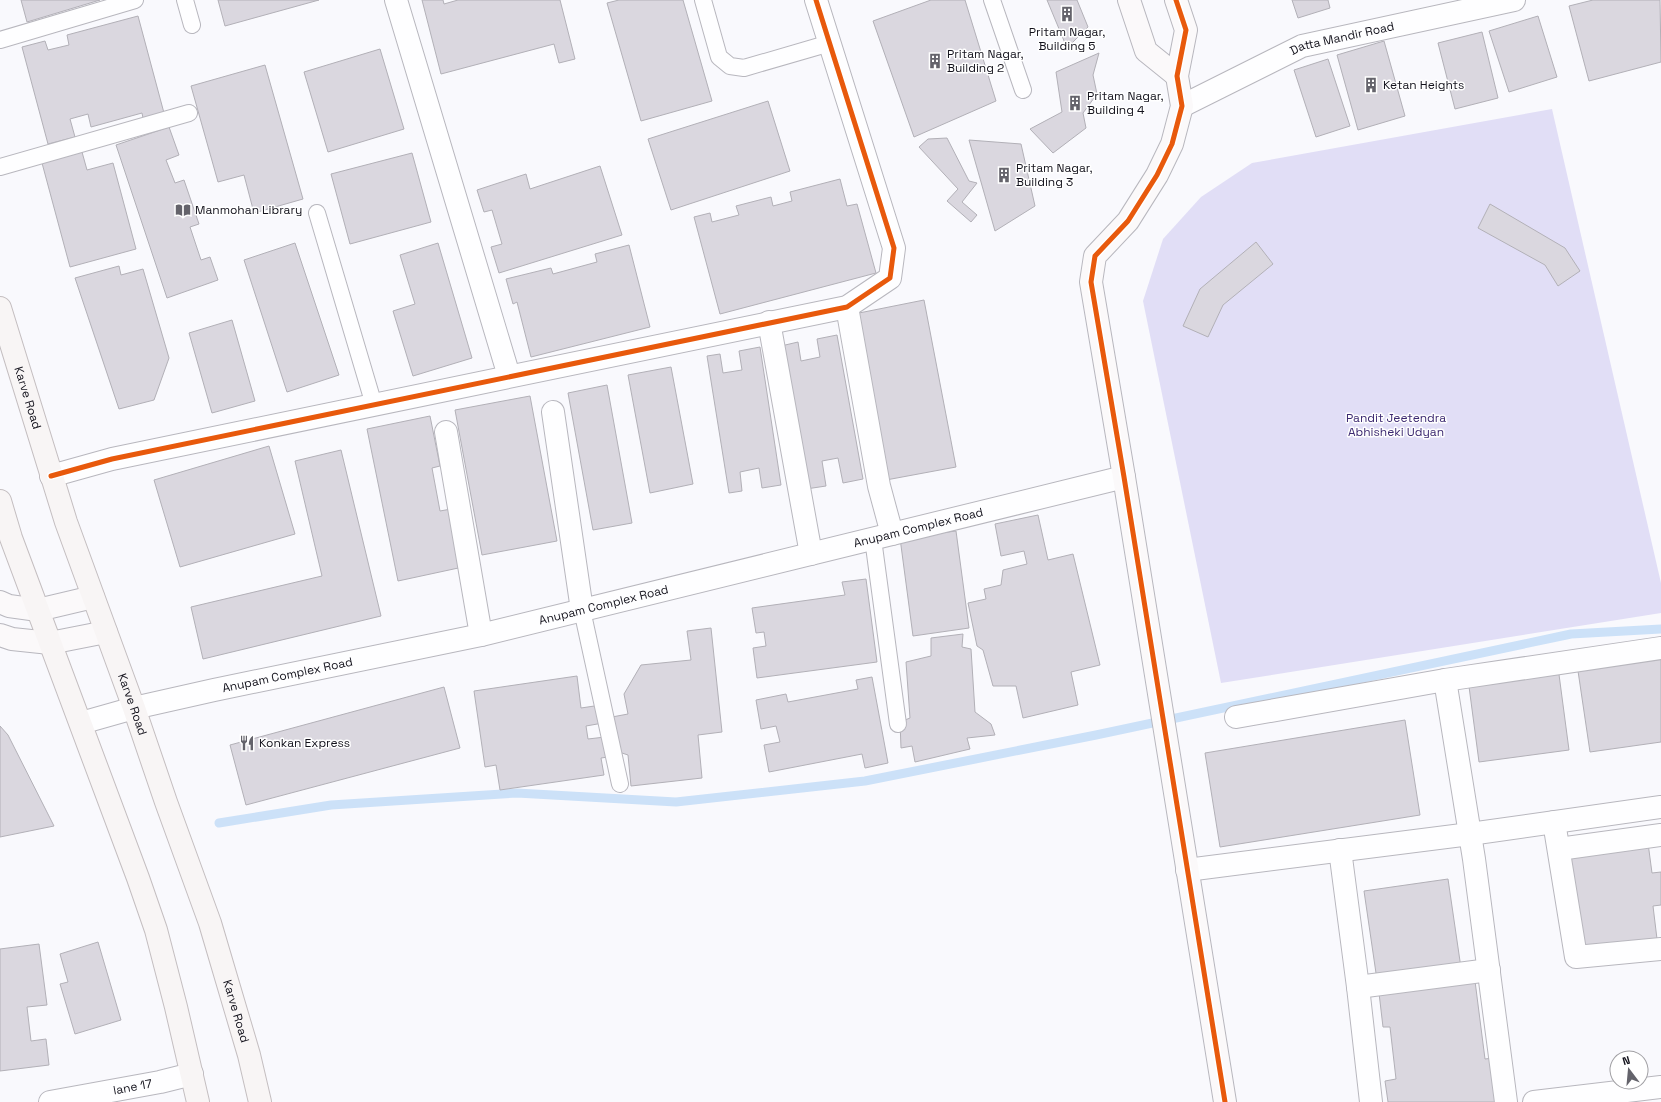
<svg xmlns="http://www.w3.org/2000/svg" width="1661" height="1102" viewBox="0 0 1661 1102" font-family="'Space Grotesk',sans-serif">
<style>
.green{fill:#e1def6}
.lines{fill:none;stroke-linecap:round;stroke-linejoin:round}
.stream{stroke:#cce1f8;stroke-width:9}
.building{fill:#dad7df;stroke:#b2b0b7}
.lane-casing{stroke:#b8b7be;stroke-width:18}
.street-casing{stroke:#b8b7be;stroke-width:24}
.secondary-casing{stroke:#b8b7be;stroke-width:24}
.primary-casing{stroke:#c4bec0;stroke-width:24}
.lane{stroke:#fefeff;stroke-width:16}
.street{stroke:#fefeff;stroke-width:22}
.secondary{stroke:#fbf9fa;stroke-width:22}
.primary{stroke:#f8f5f5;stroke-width:22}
.cycleway-casing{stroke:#fff;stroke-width:8}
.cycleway{stroke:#e8590c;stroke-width:5}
.labels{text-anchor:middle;stroke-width:3;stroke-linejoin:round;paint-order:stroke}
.poi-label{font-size:12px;fill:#13121c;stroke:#fff;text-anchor:start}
.street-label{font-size:12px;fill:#13121c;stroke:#fff}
.park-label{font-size:12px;fill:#3b2870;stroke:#fff}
</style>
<rect width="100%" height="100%" fill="#f9f9fd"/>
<path class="green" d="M1552 109 1661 583V613L1221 683 1143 301 1163 239 1201 197 1252 163Z"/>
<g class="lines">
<path class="stream" d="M219 823 331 805 517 793 676 802 865 781 1096 735 1571 634 1661 629"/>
</g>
<g class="building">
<path d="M21 0H100L27 22Z"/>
<path d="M218 0H319L225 26Z"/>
<path d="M422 0H443L444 4 458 0H560L575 59 559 63 554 44 441 74Z"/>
<path d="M619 0H683L712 101 641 121 607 3Z"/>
<path d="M931 0H965L996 101 914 137 873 21Z"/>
<path d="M1047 0H1077L1088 27 1067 48Z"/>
<path d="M1292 0H1328L1330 8 1298 18Z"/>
<path d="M1593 0H1660L1661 62 1589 81 1569 6Z"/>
<path d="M138 16 164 113 143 118 142 113 91 127 88 114 70 119 75 137 48 144 22 47 45 41 48 50 69 45 67 35Z"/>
<path d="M1538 16 1557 77 1509 92 1489 31Z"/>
<path d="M1482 32 1498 98 1455 109 1438 43Z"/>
<path d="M1384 41 1405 116 1358 130 1337 55Z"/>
<path d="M380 49 404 129 328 152 304 72Z"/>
<path d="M1099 53 1093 75 1097 94 1083 113 1086 128 1053 153 1030 129 1062 112 1056 72Z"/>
<path d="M1328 59 1350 126 1316 137 1294 70Z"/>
<path d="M265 65 303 199 254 213 244 175 218 182 191 86Z"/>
<path d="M768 101 790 171 671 210 648 139Z"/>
<path d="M169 127 179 155 166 160 175 183 184 180 199 224 190 227 201 260 210 257 218 280 167 298 116 145Z"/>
<path d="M947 138 969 181 977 183 962 202 977 215 971 222 947 201 958 189 919 147 928 139Z"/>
<path d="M969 140 1021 144 1035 206 995 231Z"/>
<path d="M82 152 87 170 113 163 136 249 70 267 42 163Z"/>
<path d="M412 153 431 222 350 244 331 174Z"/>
<path d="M600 166 622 235 499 273 491 247 502 244 492 210 484 212 477 190 526 174 530 189Z"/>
<path d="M840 179 847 206 857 204 876 273 720 314 694 217 710 213 712 222 739 215 736 206 771 197 773 206 792 201 790 192Z"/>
<path d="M1490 204 1565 248 1580 271 1558 286 1545 265 1478 228Z"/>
<path d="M1256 242 1273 264 1223 305 1208 337 1183 326 1200 289Z"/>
<path d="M295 243 339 375 287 392 244 260Z"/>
<path d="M438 243 472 358 413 376 393 311 415 304 400 255Z"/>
<path d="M629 245 650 327 531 357 517 302 513 304 506 279 551 268 553 274 597 262 595 254Z"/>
<path d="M119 266 121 275 143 269 169 358 154 400 119 409 75 278Z"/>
<path d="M924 300 956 467 886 480 854 314Z"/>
<path d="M232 320 255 401 212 413 189 333Z"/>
<path d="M837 335 863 479 843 483 838 458 822 461 826 486 806 489 781 346 798 342 801 361 820 357 817 339Z"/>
<path d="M760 347 781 485 762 488 759 468 740 472 742 491 729 493 707 356 720 354 723 373 742 370 739 351Z"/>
<path d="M671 367 693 484 650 493 628 375Z"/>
<path d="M607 385 632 523 593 530 568 393Z"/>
<path d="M530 396 557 541 482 555 455 410Z"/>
<path d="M430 416 440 466 432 468 440 511 451 509 463 567 398 581 367 429Z"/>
<path d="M269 446 295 534 180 567 154 480Z"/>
<path d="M341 450 381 616 203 659 191 607 322 576 295 461Z"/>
<path d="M1038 515 1048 560 1073 554 1100 665 1071 672 1078 705 1023 718 1016 686H993L983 650 977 646 968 603 986 599 984 589 1001 585 1003 570 1027 564 1024 551 1001 556 995 524Z"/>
<path d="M956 531 969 628 913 636 900 538Z"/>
<path d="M866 579 877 662 757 678 753 648 766 646 764 632 756 633 752 608 845 595 842 582Z"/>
<path d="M711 628 722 732 698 735 702 778 631 786 628 755 619 752 612 717 628 714 624 694 641 665 691 660 687 631Z"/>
<path d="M963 634 962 647 971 649 975 712 991 724 995 735 967 738 970 749 915 762 912 746 901 748 900 722 910 718 906 662 931 656V638Z"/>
<path d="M1661 659V742L1590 752 1578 671Z"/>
<path d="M1558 667 1569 750 1479 762 1468 679Z"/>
<path d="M577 676 581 708 601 705 603 723 586 726 588 739 605 737 608 757 601 758 604 775 500 790 496 765 485 767 474 691Z"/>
<path d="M872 677 888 763 865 768 862 754 769 772 764 745 780 742 776 726 761 729 756 700 786 694 788 702 858 689 856 680Z"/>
<path d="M444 687 460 748 246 805 230 745Z"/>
<path d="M1405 720 1420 815 1220 847 1205 753Z"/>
<path d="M0 726 8 735 54 826 0 837Z"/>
<path d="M1648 843 1652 873 1661 872V905L1653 906 1657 939 1582 950 1568 853Z"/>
<path d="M1448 879 1461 968 1377 980 1364 891Z"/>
<path d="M98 942 121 1020 75 1034 60 984 68 982 60 954Z"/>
<path d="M39 944 47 1005 27 1007 31 1041 46 1039 49 1065 0 1071V949Z"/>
<path d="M1475 981 1485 1059 1493 1058 1498 1102H1388L1385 1081 1396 1079 1390 1027H1383L1379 993Z"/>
</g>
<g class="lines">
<g class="lane-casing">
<g id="lane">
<path d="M185 0 192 25"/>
<path d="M703 0 719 57 730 66 744 68 830 43"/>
<path d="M992 0 1023 90"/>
<path d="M0 40 135 0"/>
<path d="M0 167 189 113"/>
<path d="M317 213 374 405"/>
<path d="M873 539 898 724"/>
<path d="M582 610 620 784"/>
</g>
</g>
<g class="street-casing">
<g id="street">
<path d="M396 0 509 376"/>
<path id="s1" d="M1182 106 1302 46 1514 0"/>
<path d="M847 307 879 486 892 534"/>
<path d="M769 322 811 554"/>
<path d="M553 412 582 610"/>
<path d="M446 432 481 635"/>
<path d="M51 476 112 459 847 307 890 278 894 248 816 0"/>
<path d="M1445 680 1474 859 1506 1102"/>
<path d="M1236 717 1445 680 1661 648"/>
<path id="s2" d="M81 723 134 708 214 690 481 635 1124 477"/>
<path d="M1554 822 1576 957 1661 949"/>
<path d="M1559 849 1661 835"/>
<path d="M1340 850 1358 987 1371 1102"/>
<path d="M1187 870 1470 834 1661 807"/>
<path d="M1358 987 1489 970"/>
<path id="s3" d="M50 1102 160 1082 192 1074"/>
<path d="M1534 1102 1661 1087"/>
</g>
</g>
<g class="secondary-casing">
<g id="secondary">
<path d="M1129 0 1146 51 1177 76"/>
<path d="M1176 0 1186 30 1177 76 1182 106 1172 144 1157 175 1128 221 1095 256 1091 282 1124 477 1225 1102"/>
<path d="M0 602 9 606 38 610 93 597"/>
<path d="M0 635 12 639 50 643 106 632"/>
</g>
</g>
<g class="primary-casing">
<g id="primary">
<path id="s4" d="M0 308 66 522 134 708 166 802 210 923 249 1055 260 1102"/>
<path d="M0 501 11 538 138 878 156 930 176 1007 198 1102"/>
</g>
</g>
<use href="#lane" class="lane"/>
<use href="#street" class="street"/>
<use href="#secondary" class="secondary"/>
<use href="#primary" class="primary"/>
<g class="cycleway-casing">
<g id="cycleway">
<path d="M1176 0 1186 30 1177 76 1182 106 1172 144 1157 175 1128 221 1095 256 1091 282 1124 477 1225 1102"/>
<path d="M51 476 112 459 847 307 890 278 894 248 816 0"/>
</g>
</g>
<use href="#cycleway" class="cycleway"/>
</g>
<defs>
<g id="building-bare" transform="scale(1.2)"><path d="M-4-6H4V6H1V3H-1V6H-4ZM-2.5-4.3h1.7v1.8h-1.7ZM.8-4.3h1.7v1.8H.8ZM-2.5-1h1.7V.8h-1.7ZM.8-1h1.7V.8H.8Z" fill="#64636b" stroke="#fff" stroke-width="2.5" paint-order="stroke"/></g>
<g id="library-bare" transform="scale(1.2)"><path d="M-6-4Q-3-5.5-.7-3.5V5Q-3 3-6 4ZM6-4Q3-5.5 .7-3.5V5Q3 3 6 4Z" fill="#64636b" stroke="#fff" stroke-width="2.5" paint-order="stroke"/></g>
<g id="restaurant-bare" transform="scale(1.2)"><path d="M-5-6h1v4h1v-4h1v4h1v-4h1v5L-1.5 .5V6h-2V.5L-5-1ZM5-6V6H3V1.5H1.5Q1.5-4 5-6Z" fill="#64636b" stroke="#fff" stroke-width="2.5" paint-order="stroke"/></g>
</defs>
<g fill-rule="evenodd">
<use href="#building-bare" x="1067" y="14"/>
<use href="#building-bare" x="935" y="61"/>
<use href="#building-bare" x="1371" y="85"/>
<use href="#building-bare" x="1075" y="103"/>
<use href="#building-bare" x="1004" y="175"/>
<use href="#library-bare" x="183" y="210"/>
<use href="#restaurant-bare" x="247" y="743"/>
</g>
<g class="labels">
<g class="poi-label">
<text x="1067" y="36" text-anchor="middle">Pritam Nagar,<tspan x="1067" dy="14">Building 5</tspan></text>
<text x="947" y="58">Pritam Nagar,<tspan x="947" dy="14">Building 2</tspan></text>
<text x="1383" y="89">Ketan Heights</text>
<text x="1087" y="100">Pritam Nagar,<tspan x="1087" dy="14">Building 4</tspan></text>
<text x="1016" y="172">Pritam Nagar,<tspan x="1016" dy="14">Building 3</tspan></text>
<text x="195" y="214">Manmohan Library</text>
<text x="259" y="747">Konkan Express</text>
</g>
<g class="street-label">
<text dy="4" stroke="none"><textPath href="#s1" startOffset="175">Datta Mandir Road</textPath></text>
<text dy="4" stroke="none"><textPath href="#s4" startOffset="94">Karve Road</textPath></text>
<text dy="4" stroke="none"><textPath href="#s2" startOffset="860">Anupam Complex Road</textPath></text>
<text dy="4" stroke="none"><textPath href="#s2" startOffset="536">Anupam Complex Road</textPath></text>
<text dy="4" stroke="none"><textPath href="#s2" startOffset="212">Anupam Complex Road</textPath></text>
<text dy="4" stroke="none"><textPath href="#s4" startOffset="418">Karve Road</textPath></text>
<text dy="4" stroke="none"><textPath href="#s4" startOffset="742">Karve Road</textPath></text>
<text dy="4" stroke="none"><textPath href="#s3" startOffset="84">lane 17</textPath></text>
</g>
<g class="park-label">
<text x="1396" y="422">Pandit Jeetendra<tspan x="1396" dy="14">Abhisheki Udyan</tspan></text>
</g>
</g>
<g transform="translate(1629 1070) rotate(344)"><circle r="19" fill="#ffffff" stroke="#a1a0a4"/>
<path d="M0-3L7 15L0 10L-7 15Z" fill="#64636b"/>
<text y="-6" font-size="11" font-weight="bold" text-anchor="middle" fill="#13121c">N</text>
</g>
</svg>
